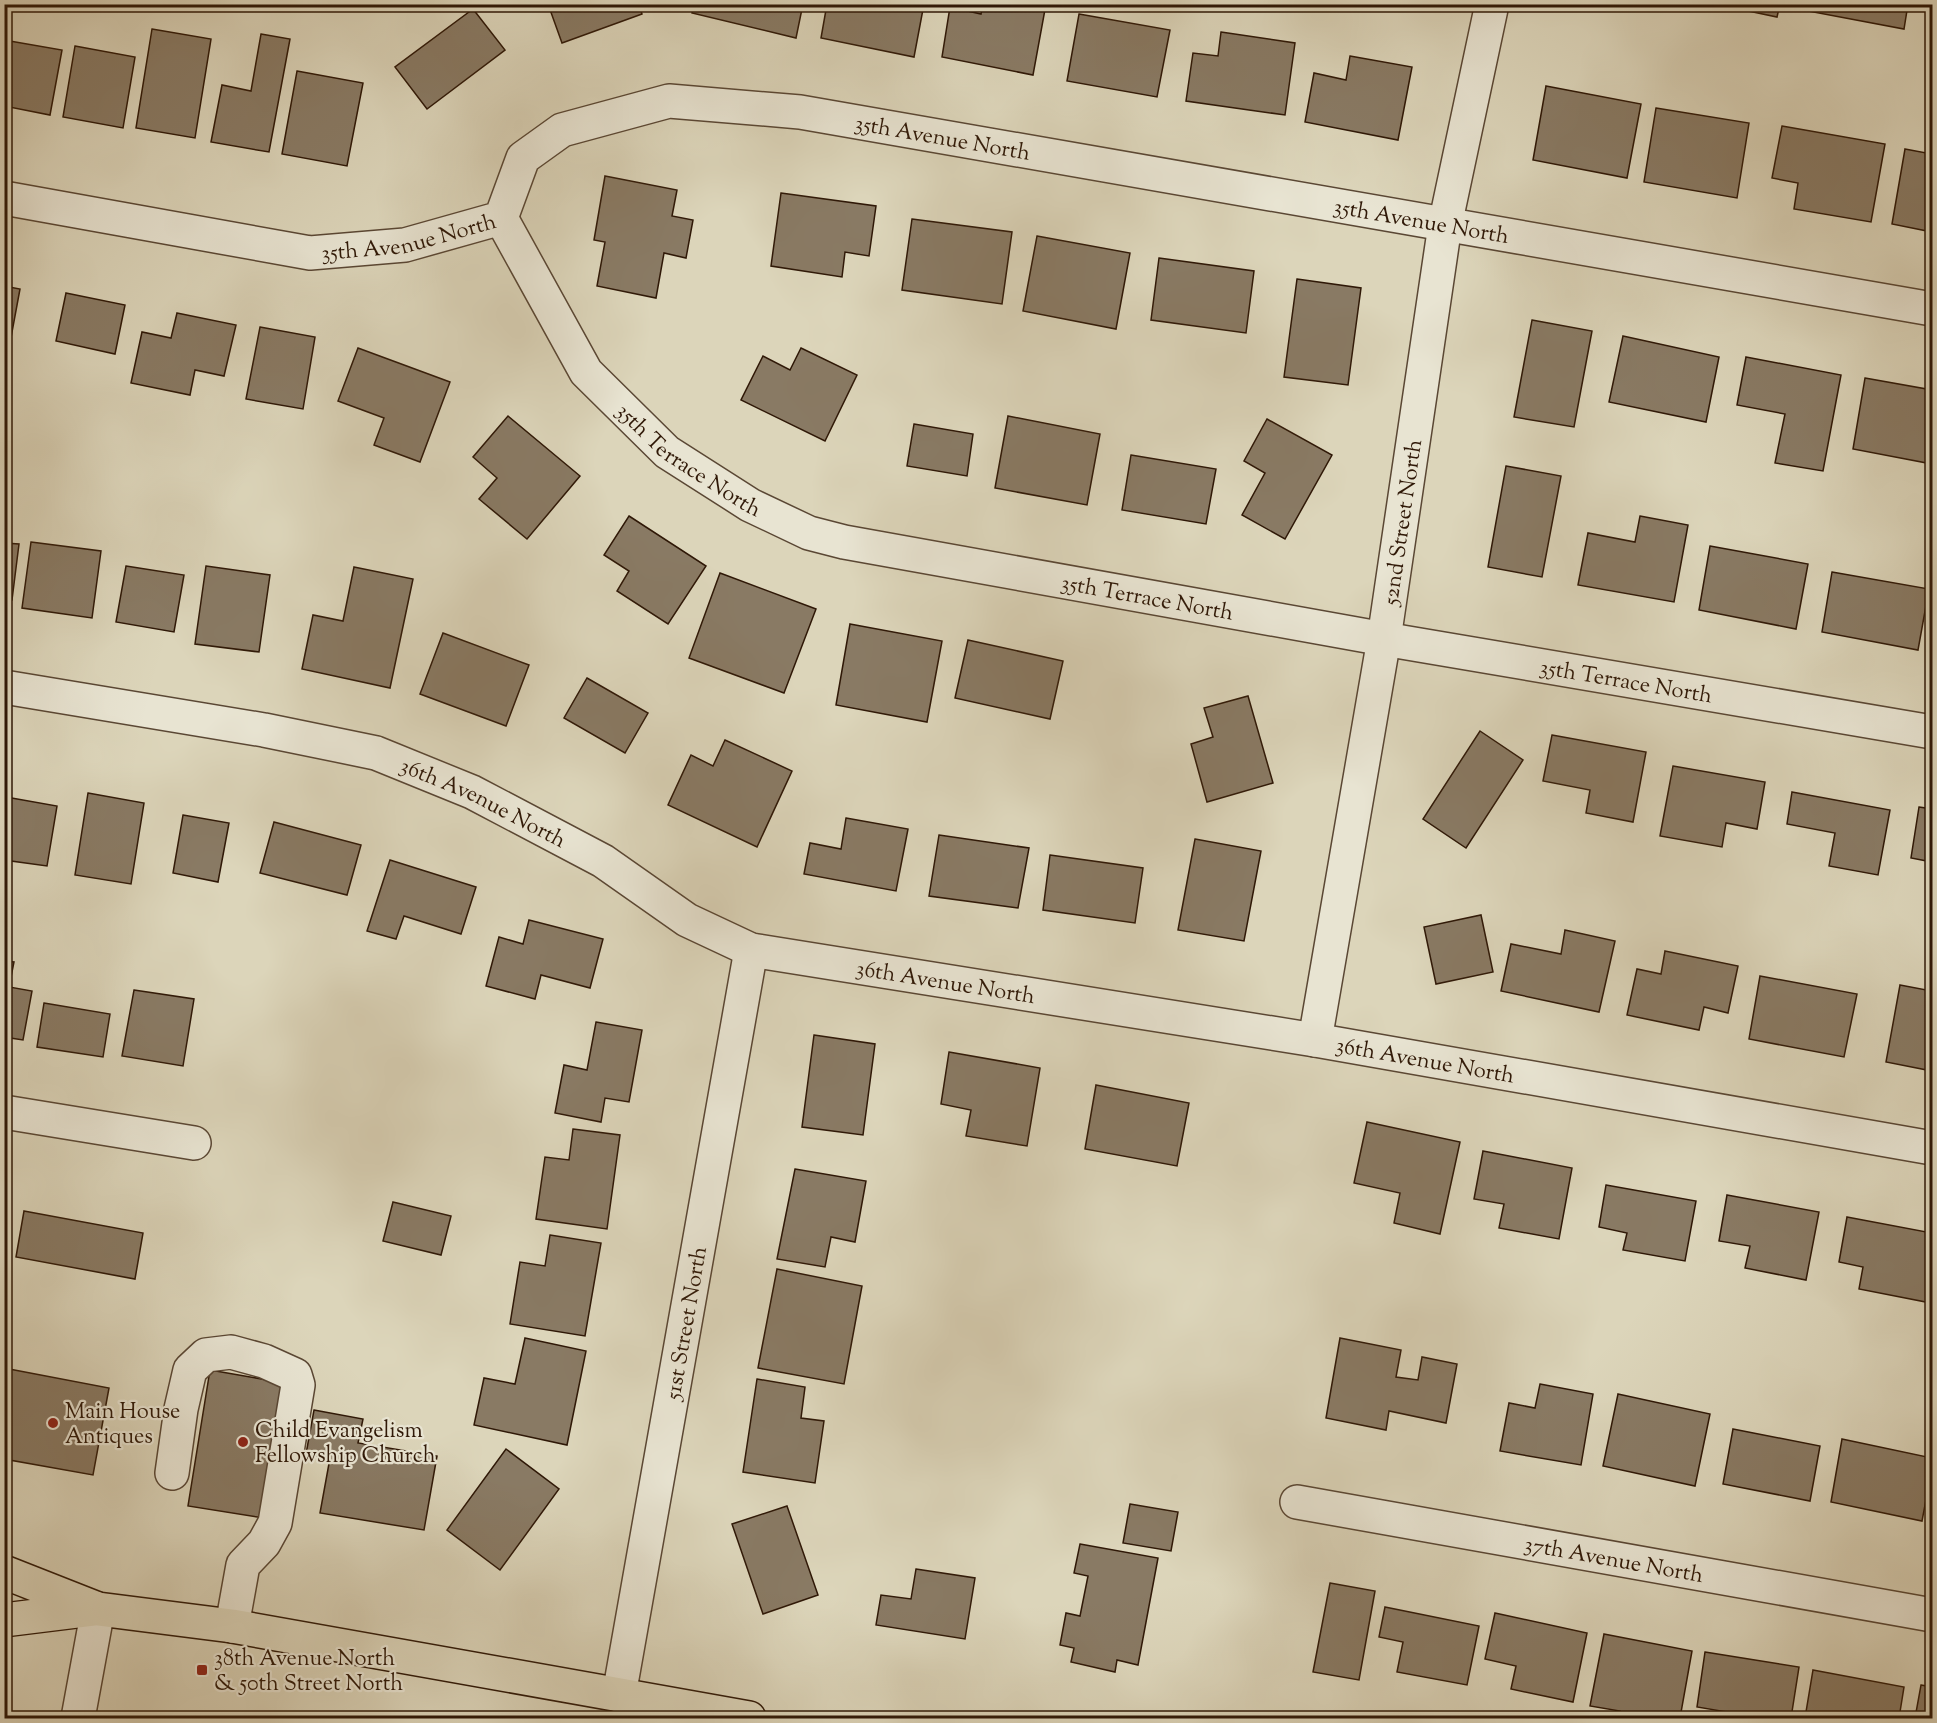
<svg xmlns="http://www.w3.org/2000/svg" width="1937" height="1723" viewBox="0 0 1937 1723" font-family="'Sorts Mill Goudy',serif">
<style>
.building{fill:#897a64;stroke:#2f1807;stroke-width:1.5}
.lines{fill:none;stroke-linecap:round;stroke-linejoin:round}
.minor-casing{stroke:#5a4734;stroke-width:36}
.major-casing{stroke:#2f1807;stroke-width:36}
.minor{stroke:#e8e4d2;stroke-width:33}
.major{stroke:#dcd5ba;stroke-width:33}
.poi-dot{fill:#8f2418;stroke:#e8e4d2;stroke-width:2}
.labels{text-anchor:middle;stroke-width:4.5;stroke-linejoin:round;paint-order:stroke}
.street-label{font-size:22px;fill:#2f1807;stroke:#e8e4d2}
.poi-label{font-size:22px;fill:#2f1807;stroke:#e8e4d2;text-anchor:start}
</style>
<rect width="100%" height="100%" fill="#dcd5ba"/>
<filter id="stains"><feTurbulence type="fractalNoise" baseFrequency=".00333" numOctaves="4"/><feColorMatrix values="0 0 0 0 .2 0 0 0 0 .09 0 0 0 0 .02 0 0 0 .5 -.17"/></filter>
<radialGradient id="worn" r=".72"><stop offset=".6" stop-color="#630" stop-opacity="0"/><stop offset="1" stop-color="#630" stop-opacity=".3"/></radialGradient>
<g class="building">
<path d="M548 4H639L642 14 562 43Z"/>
<path d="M694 4H803L796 38 692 13Z"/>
<path d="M827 4H924L914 57 821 38Z"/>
<path d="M983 4H1046L1033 75 942 57 950 7 981 14Z"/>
<path d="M1626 4H1657L1655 11Z"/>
<path d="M1729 4H1780L1777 17 1729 7Z"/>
<path d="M1810 4H1908L1904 29 1808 11Z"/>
<path d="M473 9 505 50 427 109 395 67Z"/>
<path d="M1079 14 1170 30 1157 97 1067 81Z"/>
<path d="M152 29 211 39 195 138 136 128Z"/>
<path d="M1221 32 1295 43 1285 115 1186 101 1193 53 1218 56Z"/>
<path d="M261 34 290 39 269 152 211 142 222 85 251 91Z"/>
<path d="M4 40 62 50 50 115 4 106Z"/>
<path d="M75 46 135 57 123 128 63 117Z"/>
<path d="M1350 56 1412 67 1398 140 1305 122 1314 73 1346 80Z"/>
<path d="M297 71 363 83 347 166 282 154Z"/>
<path d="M1546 86 1641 104 1627 178 1533 160Z"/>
<path d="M1656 108 1749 123 1737 198 1644 182Z"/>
<path d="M1782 126 1885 144 1871 222 1794 209 1798 183 1772 178Z"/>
<path d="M1905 149 1932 154V232L1892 224Z"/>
<path d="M605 176 677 190 672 216 693 220 686 258 664 253 656 298 597 286 605 242 594 240Z"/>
<path d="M781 193 876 206 869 256 845 252 842 277 771 266Z"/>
<path d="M912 219 1012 232 1002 304 902 290Z"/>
<path d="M1037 236 1130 253 1116 329 1023 311Z"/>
<path d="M1159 258 1254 271 1246 333 1151 320Z"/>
<path d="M1297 279 1361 288 1348 385 1284 377Z"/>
<path d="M4 286 20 289 10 343 4 342Z"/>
<path d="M66 293 125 305 115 354 56 341Z"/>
<path d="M177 313 236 325 224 376 195 370 190 395 131 383 142 332 171 338Z"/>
<path d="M1532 320 1592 331 1574 427 1514 417Z"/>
<path d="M260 327 315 337 303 409 246 399Z"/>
<path d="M1623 336 1719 357 1706 422 1609 402Z"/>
<path d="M358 348 450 382 420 462 374 445 384 418 338 401Z"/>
<path d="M801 348 857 375 825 441 741 400 763 356 790 370Z"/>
<path d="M1746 357 1841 375 1823 471 1775 463 1785 414 1737 405Z"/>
<path d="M1865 378 1932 390V464L1853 449Z"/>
<path d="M508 416 580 476 527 539 479 499 497 478 473 457Z"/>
<path d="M1008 416 1100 434 1087 505 995 488Z"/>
<path d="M1267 419 1332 455 1285 539 1242 515 1265 473 1244 461Z"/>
<path d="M914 424 973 434 967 476 907 466Z"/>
<path d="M1131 455 1216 469 1206 524 1122 510Z"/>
<path d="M1506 466 1561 476 1542 577 1488 567Z"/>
<path d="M629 516 706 566 668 624 617 591 629 571 604 555Z"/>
<path d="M1640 516 1688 525 1674 602 1578 585 1588 533 1635 542Z"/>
<path d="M31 542 101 551 92 618 22 608Z"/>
<path d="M4 543 19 544 12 600 4 599Z"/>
<path d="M1710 546 1808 564 1796 629 1699 610Z"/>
<path d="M126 566 184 575 174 632 116 622Z"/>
<path d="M206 566 270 575 259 652 195 644Z"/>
<path d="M354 567 413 579 390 688 302 669 313 615 343 621Z"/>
<path d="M1832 572 1929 589 1918 650 1822 632Z"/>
<path d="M720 573 816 609 784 693 689 658Z"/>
<path d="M850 624 942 641 927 722 836 705Z"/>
<path d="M443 633 529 665 506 726 420 694Z"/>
<path d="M968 640 1063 661 1050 719 955 698Z"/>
<path d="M587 678 648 713 625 753 564 718Z"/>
<path d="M1248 696 1273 783 1207 802 1191 744 1213 737 1204 708Z"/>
<path d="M1480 731 1523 760 1466 848 1423 819Z"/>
<path d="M1552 735 1646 752 1633 822 1586 813 1590 790 1543 781Z"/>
<path d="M725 740 792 771 757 847 668 805 691 755 713 766Z"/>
<path d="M1673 766 1765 782 1757 829 1726 823 1722 847 1660 836Z"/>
<path d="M1792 792 1890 810 1878 875 1829 866 1835 833 1787 824Z"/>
<path d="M88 793 144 803 131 884 75 875Z"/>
<path d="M6 797 57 806 47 866 4 860Z"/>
<path d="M1919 807 1932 809V862L1911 858Z"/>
<path d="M183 815 229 823 218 882 173 873Z"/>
<path d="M846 818 908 829 896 891 804 874 810 843 841 849Z"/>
<path d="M274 822 361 845 347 895 260 873Z"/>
<path d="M939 835 1029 848 1018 908 929 896Z"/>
<path d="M1195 839 1261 851 1244 941 1178 930Z"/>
<path d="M1050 855 1143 868 1135 923 1043 910Z"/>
<path d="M390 860 476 887 461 934 404 916 396 939 367 931Z"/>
<path d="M1481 915 1493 972 1436 984 1424 927Z"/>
<path d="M529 920 603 939 590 988 541 975 535 999 486 986 499 937 523 944Z"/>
<path d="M1565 930 1615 941 1599 1012 1501 991 1511 944 1561 954Z"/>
<path d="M1665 951 1738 966 1728 1013 1704 1007 1699 1030 1627 1015 1637 969 1661 974Z"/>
<path d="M4 961 14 962 9 987 32 991 23 1040 4 1037Z"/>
<path d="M1760 976 1857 994 1844 1057 1749 1039Z"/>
<path d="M1900 985 1932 991V1071L1886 1062Z"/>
<path d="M134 990 194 999 183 1066 122 1056Z"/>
<path d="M44 1003 110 1014 103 1057 37 1047Z"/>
<path d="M596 1022 642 1030 629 1102 605 1098 601 1122 555 1113 564 1065 587 1070Z"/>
<path d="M814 1035 875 1044 863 1135 802 1127Z"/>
<path d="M949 1052 1040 1068 1027 1146 966 1136 971 1110 941 1104Z"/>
<path d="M1096 1085 1189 1103 1177 1166 1085 1149Z"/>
<path d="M1367 1122 1460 1142 1440 1234 1394 1223 1400 1193 1354 1183Z"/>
<path d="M573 1129 620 1135 607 1229 536 1219 545 1157 569 1160Z"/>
<path d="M1483 1151 1572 1168 1559 1239 1499 1228 1504 1204 1474 1199Z"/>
<path d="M795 1169 866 1181 855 1242 831 1237 825 1267 777 1259Z"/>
<path d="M1606 1185 1696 1201 1685 1261 1623 1250 1627 1233 1599 1227Z"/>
<path d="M1727 1195 1819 1212 1806 1280 1745 1268 1750 1246 1719 1241Z"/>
<path d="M393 1202 451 1216 441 1255 383 1241Z"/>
<path d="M24 1211 143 1233 135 1279 16 1257Z"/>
<path d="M1847 1217 1932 1233V1294L1931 1303 1859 1289 1863 1267 1839 1262Z"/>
<path d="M550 1235 601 1243 585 1336 510 1324 520 1262 545 1266Z"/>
<path d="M777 1269 862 1286 844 1384 758 1368Z"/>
<path d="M525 1338 586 1351 567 1445 474 1425 484 1378 515 1384Z"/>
<path d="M1340 1338 1401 1350 1396 1377 1418 1380 1422 1357 1457 1364 1446 1423 1389 1411 1386 1430 1326 1418Z"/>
<path d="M4 1368 109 1388 93 1475 4 1459Z"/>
<path d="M210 1370 285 1383 264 1518 188 1506Z"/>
<path d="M757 1379 805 1387 801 1418 824 1421 815 1483 743 1472Z"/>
<path d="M1540 1384 1593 1394 1581 1465 1500 1451 1509 1403 1535 1408Z"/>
<path d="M1618 1394 1710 1414 1695 1486 1603 1466Z"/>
<path d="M314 1410 363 1419 358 1443 437 1456 424 1530 320 1513 330 1458 306 1454Z"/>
<path d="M1733 1429 1820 1446 1810 1501 1723 1484Z"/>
<path d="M1842 1439 1932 1458V1468L1922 1521 1831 1502Z"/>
<path d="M506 1449 559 1489 500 1570 447 1530Z"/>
<path d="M1130 1504 1178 1512 1171 1551 1123 1543Z"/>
<path d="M787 1506 818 1595 763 1614 732 1524Z"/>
<path d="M1080 1544 1158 1558 1138 1665 1117 1660 1115 1672 1071 1662 1074 1648 1060 1645 1066 1613 1080 1616 1088 1576 1074 1573Z"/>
<path d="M916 1569 975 1578 965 1639 876 1625 881 1595 911 1599Z"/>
<path d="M1330 1583 1375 1591 1359 1680 1313 1672Z"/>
<path d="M1385 1607 1479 1626 1467 1685 1397 1672 1403 1642 1379 1637Z"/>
<path d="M1495 1613 1587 1633 1573 1702 1511 1689 1516 1666 1485 1659Z"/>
<path d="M1604 1634 1692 1651 1680 1718H1618L1620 1711 1590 1706Z"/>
<path d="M1705 1652 1799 1667 1791 1718H1732L1733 1713 1697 1707Z"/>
<path d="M1813 1670 1904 1687 1899 1718H1805Z"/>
<path d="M1921 1685 1932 1687V1718H1915Z"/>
</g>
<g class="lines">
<g class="minor-casing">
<g id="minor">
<path id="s1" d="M4 198 310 253 405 245 501 218 523 158 562 130 669 101 800 112 1932 309"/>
<path id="s2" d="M501 218 586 372 667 452 750 505 809 533 844 542 1384 639 1932 732"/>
<path id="s3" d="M4 687 264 730 376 753 472 792 603 861 687 920 751 950 1315 1040 1932 1148"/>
<path id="s4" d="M1315 1040 1384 639 1445 225 1492 4"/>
<path d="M4 1112 194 1143"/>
<path d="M172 1473 181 1409 190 1370 206 1355 231 1352 264 1361 295 1375 298 1385 275 1523 264 1543 243 1565 232 1626"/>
<path id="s5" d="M1297 1502 1932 1615"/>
<path id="s6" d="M619 1695 751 950"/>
<path d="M78 1718 98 1609"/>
</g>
</g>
<g class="major-casing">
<g id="major">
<path d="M4 1572 98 1609 232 1626 749 1718"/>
<path d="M4 1620 93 1609"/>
</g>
</g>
<use href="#minor" class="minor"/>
<use href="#major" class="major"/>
</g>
<g class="poi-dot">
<circle cx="53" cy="1423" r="6"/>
<circle cx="243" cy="1442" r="6"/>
<rect x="196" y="1664" width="12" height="12" rx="3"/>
</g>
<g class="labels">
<g class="street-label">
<text dy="8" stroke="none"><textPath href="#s1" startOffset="1005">35th Avenue North</textPath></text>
<text dy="8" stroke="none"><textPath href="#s1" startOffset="1491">35th Avenue North</textPath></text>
<text dy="8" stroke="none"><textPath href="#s1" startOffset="411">35th Avenue North</textPath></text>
<text dy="8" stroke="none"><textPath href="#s2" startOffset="312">35th Terrace North</textPath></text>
<text dy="8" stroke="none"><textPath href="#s4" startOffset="525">52nd Street North</textPath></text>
<text dy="8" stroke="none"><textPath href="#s2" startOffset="798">35th Terrace North</textPath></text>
<text dy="8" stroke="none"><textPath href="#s2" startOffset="1284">35th Terrace North</textPath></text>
<text dy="8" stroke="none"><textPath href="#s3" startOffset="496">36th Avenue North</textPath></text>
<text dy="8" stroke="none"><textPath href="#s3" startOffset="1000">36th Avenue North</textPath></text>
<text dy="8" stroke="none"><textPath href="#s3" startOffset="1486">36th Avenue North</textPath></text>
<text dy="8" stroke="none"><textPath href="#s6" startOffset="378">51st Street North</textPath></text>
<text dy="8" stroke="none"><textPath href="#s5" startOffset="322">37th Avenue North</textPath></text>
</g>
<g class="poi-label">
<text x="65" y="1418">Main House<tspan x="65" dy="25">Antiques</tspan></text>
<text x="255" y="1437">Child Evangelism<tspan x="255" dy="25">Fellowship Church</tspan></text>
<text x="214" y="1665">38th Avenue North<tspan x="214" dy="25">&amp; 50th Street North</tspan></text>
</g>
</g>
<rect width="1937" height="1723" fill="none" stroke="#dcd5ba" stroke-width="24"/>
<rect x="6" y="6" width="1925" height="1711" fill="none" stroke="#2f1807" stroke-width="3"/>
<rect x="12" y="12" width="1913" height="1699" fill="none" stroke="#2f1807" stroke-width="1.5"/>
<rect width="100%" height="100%" filter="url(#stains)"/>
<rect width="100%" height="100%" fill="url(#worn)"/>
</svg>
